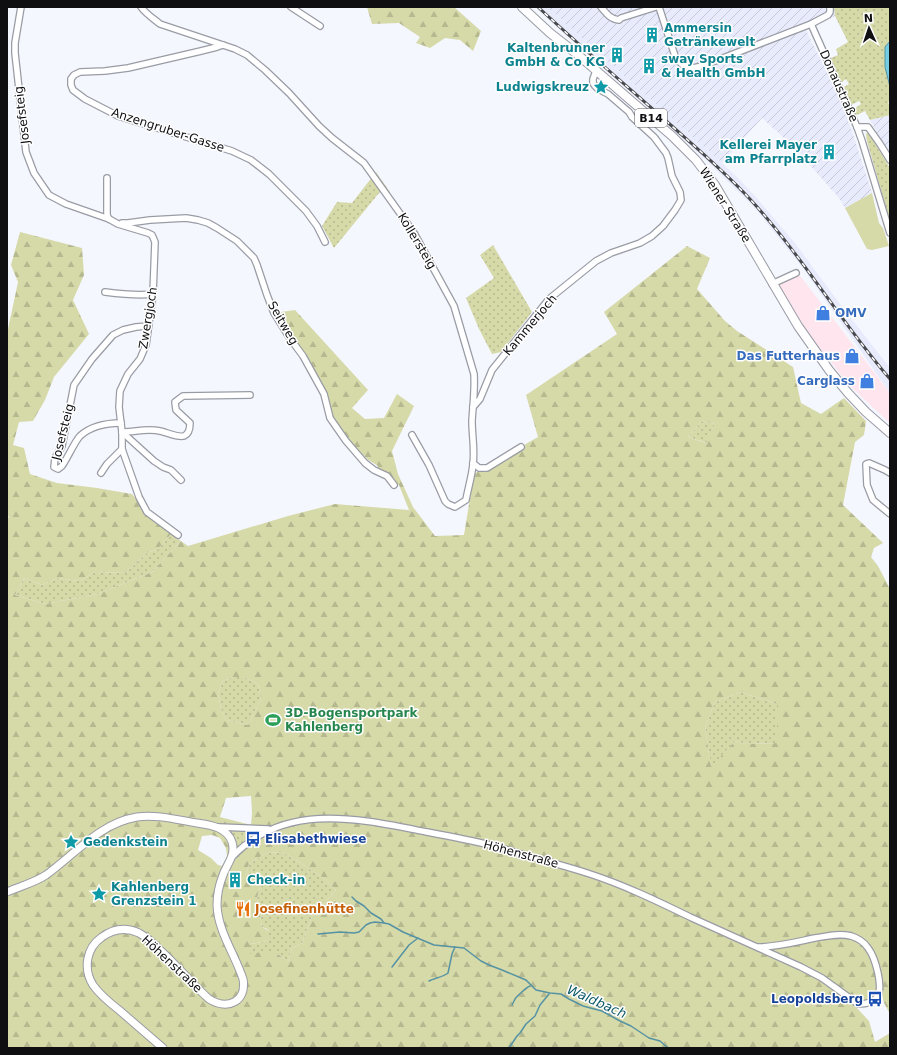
<svg xmlns="http://www.w3.org/2000/svg" width="897" height="1055" viewBox="0 0 897 1055" font-family="'DejaVu Sans',sans-serif">
<style>
.commercial{fill:#ffe5ee}
.industrial{fill:url(#industrial-furrows)}
.built{fill:#e8ebfc}
.green{fill:url(#green-dots)}
.forest{fill:url(#forest-firs);fill-rule:evenodd}
.pitch{fill:#d6d9a8}
.water{fill:#73cce2;stroke:#5593a4}
.lines{fill:none;stroke-linecap:round;stroke-linejoin:round}
.stream{stroke:#5593a4;stroke-width:1.5}
.minor-casing{stroke:#9a9ca5;stroke-width:8}
.tertiary-casing{stroke:#9a9ca5;stroke-width:9}
.primary-casing{stroke:#9a9ca5;stroke-width:10}
.minor{stroke:#fff;stroke-width:5.5}
.tertiary{stroke:#fff;stroke-width:7}
.primary{stroke:#fff;stroke-width:8}
.rail-casing{stroke:#48494d;stroke-width:3}
.rail{stroke:#fff;stroke-width:1.5;stroke-dasharray:4.5;stroke-linecap:butt}
.labels{text-anchor:middle;stroke-width:3;stroke-linejoin:round;paint-order:stroke}
.shield{fill:#fff;stroke:#575759;stroke-width:1}
.shield-label{font-size:11px;font-weight:bold;fill:#0f0f12}
.culture-label{font-size:12px;font-weight:bold;fill:#0d838f;stroke:#fff;text-anchor:start}
.street-label{font-size:12px;fill:#0f0f12;stroke:#fff}
.shop-label{font-size:12px;font-weight:bold;fill:#366cbe;stroke:#fff;text-anchor:end}
.leisure-label{font-size:12px;font-weight:bold;fill:#27864d;stroke:#fff;text-anchor:start}
.transit-label{font-size:12px;font-weight:bold;fill:#164399;stroke:#fff;text-anchor:start}
.food-label{font-size:12px;font-weight:bold;fill:#c56008;stroke:#fff;text-anchor:start}
.water-label{font-size:13px;font-style:italic;fill:#0c5969;stroke:#fff}
</style>
<defs>
<pattern id="industrial-furrows" width="10" height="10" patternUnits="userSpaceOnUse"><rect width="10" height="10" fill="#e8ebfc"/><path d="M-1 1l2-2M0 10L10 0M9 11l2-2" fill="none" stroke="#c6c8d7"/></pattern>
<pattern id="green-dots" width="8" height="8" patternUnits="userSpaceOnUse"><rect width="8" height="8" fill="#d6d9a8"/><path d="M2 2h.1M6 6h.1" fill="none" stroke="#b6b990" stroke-width="1.8" stroke-linecap="round"/></pattern>
<pattern id="forest-firs" width="22" height="20" patternUnits="userSpaceOnUse"><rect width="22" height="20" fill="#d6d9a8"/><path d="M5 1l3.5 6h-7zM16 11l3.5 6h-7z" fill="#b6b990"/></pattern>
</defs>
<rect width="100%" height="100%" fill="#f5f7ff"/>
<path class="commercial" d="M798 273 890 393V423L883 417 848 384 800 322 775 283Z"/>
<g class="industrial">
<path d="M547 7H834L835 16 805 28 840 99 852 131 872 193 845 208 839 198 794 147 762 118 722 163Z"/>
<path d="M890 115V155L870 120Z"/>
</g>
<path class="built" d="M535 7H547L722 163 739 179 755 196 795 243 843 308 890 368V393L805 271 755 208 706 160 658 116 585 52Z"/>
<g class="green">
<path d="M834 7H890V41L888 42 885 67 890 87V101L888 102 890 109V115L870 120 865 111 859 114 855 115 853 111 854 109 861 104 859 101 851 105 844 89V87L849 84 846 79 842 82 840 81 830 60 831 58 838 55 836 49 848 42 835 16Z"/>
<path d="M868 132 890 168V221L867 141 866 134Z"/>
<path d="M376 172 390 192 379 193 334 248 322 226 337 202 352 203Z"/>
<path d="M493 245 532 312 501 352 492 354 479 329 466 298 494 278 480 255Z"/>
<path d="M702 421 715 424 707 443 688 437Z"/>
<path d="M171 534 181 541 152 572 98 594 45 604 15 595 24 578 42 585 57 578 79 581 95 572 125 573 148 552 157 550Z"/>
<path d="M233 677H244L258 684 261 699 248 725 226 720 221 709 218 693 223 681Z"/>
<path d="M741 692 777 704V743L746 744 735 741 711 768 705 727 715 702Z"/>
<path d="M230 830 259 831 242 843 237 848 235 838 230 831Z"/>
<path d="M283 852 322 877 336 890 326 901 320 911 312 916 302 943 292 948 288 962 278 954H249L250 944 263 942 269 939V931L267 929 262 927 257 898 262 879 246 873 249 864 266 853Z"/>
</g>
<g class="forest">
<path d="M367 7H454L481 31 473 51 460 40 445 38 430 48 416 43 420 37 399 23 372 24Z"/>
<path d="M20 232 82 248 84 275 73 300 89 334 54 377 45 400 33 421 19 422 13 445 24 448 30 474 57 483 97 488 132 494 153 520 171 534 157 550 148 552 125 573 95 572 79 581 57 578 42 585 24 578 15 595 45 604 98 594 152 572 181 541 188 546 288 516 335 504 409 510 399 485 377 469 378 466 367 459 330 420 325 398 302 355 274 313 295 310 368 390 352 408 365 419 384 418 397 394 414 406 392 451 398 474 413 507 435 536 464 535 474 474 538 437 526 395 617 334 604 312 687 246 710 258 697 289 725 321 737 331 793 367 801 403 821 414 844 398 866 421 864 435 855 442 843 505 883 543 874 548 871 557 878 566 890 589V1014L884 1003 882 995 868 1005 856 1007 869 1021 875 1042 890 1033V1048H7V520L9 517 7 515V334L18 282 11 265ZM702 421 715 424 706 443 688 437ZM233 677H244L258 684 261 699 248 725 226 720 221 709 218 693 223 681ZM741 692 777 704V743L746 744 735 741 711 767 705 727 715 702ZM251 796 252 813 251 825 220 817 226 798ZM230 830 259 831 237 847 235 838 230 831ZM212 835 220 838 226 848 227 856 222 866 218 865 211 858 198 850 202 836ZM283 852 322 877 336 890 326 901 320 911 312 916 302 943 292 948 288 962 278 954 268 951 250 954V944L263 942 269 939V931L262 927 257 898 262 879 246 873 249 864 266 853Z"/>
</g>
<g class="pitch">
<path d="M872 193 879 223 883 228 889 246 872 250 867 249 845 208Z"/>
<path d="M267 709H282C286 717 286 722 282 729L273 730 267 734 262 733 258 727V724Z"/>
</g>
<path class="water" d="M890 41V87L885 67V47Z"/>
<g class="lines">
<g class="stream">
<path d="M352 897 356 901 364 906 371 913 381 919 384 923"/>
<path d="M318 934 340 932 354 933 359 932 366 925 370 923 375 922 384 923 389 924 403 932 434 945 464 948 481 961 489 965 502 970 526 980 536 990 550 993 561 994 569 999 583 1006 602 1011 620 1021 631 1026 649 1038 660 1041 668 1048"/>
<path d="M392 967 409 945 418 938"/>
<path d="M429 981C435 978 443 977 448 973L452 954 455 947"/>
<path d="M512 1005C513 1003 514 1001 515 999 517 996 527 987 530 986"/>
<path d="M509 1048 517 1036 520 1033 526 1024 535 1016 540 1005 549 994"/>
</g>
<g class="minor-casing">
<g id="minor">
<path d="M21 7 15 43V53L26 152 34 173 49 195 66 204 109 219 118 224 148 233 152 235 155 242 153 294 146 345 140 359 128 374 120 391 119 407 122 432V449L139 497 147 512 178 535"/>
<path d="M141 7C146 14 154 19 160 24L235 49 247 55 265 70 289 93 319 126 332 138 364 163 414 233 454 306 474 374C475 390 473 405 472 421 472 435 475 450 473 464 472 476 468 488 466 500L455 507 448 504 445 501 429 465 412 435"/>
<path d="M291 7 320 26"/>
<path d="M601 7C606 13 610 19 619 20L621 18 656 7"/>
<path d="M659 7 675 56C685 72 694 69 710 63L811 24 828 15 830 12V7"/>
<path d="M811 24 857 127 862 141 890 233"/>
<path d="M223 45 217 47 201 51 128 68 105 71 80 72 74 75 71 79V85L73 90 85 99 118 116 232 151 251 160 269 174 306 211 317 226 325 242"/>
<path d="M857 127H868L880 144 890 160"/>
<path d="M107 178V215L109 219"/>
<path d="M122 223H128L150 220 186 218 198 220 208 223 217 228 237 241 254 258 257 265 267 295 274 313 289 337 303 356 324 394 330 418 346 441 365 463 374 470 387 476 394 485"/>
<path d="M772 284 796 273"/>
<path d="M105 292C121 294 137 296 153 294"/>
<path d="M473 407 480 399 492 370 549 299 596 261 611 253 640 243 652 236 663 226 675 210 681 200 680 192 672 176 668 158 666 153 654 137 632 117 629 112 608 94 598 89 595 86 593 83V79L596 71"/>
<path d="M121 423C107 423 91 426 80 436 75 441 67 459 62 466L58 469 54 467 55 458 62 446 74 385 92 359 113 335 123 330 136 327 148 326"/>
<path d="M122 432C135 432 147 428 160 431 166 432 178 438 184 436 189 434 190 428 190 423L176 410 175 402 183 396 250 395"/>
<path d="M122 432 154 461 163 467 171 470 181 480"/>
<path d="M473 463 479 468H487L521 447"/>
<path d="M101 473 107 464 122 449"/>
<path d="M890 473 885 470 869 463 866 464 867 485 873 500 890 514"/>
<path d="M219 827 268 829"/>
<path d="M232 857C286 801 359 819 427 832 448 836 469 840 490 845 509 850 527 856 546 861 560 865 575 869 590 874 624 885 657 901 690 917 727 934 764 950 801 967L822 978 858 1004C865 1004 873 1003 877 997 884 987 875 957 868 948 864 942 858 938 851 936 839 933 827 936 815 938 796 942 777 947 758 947"/>
</g>
</g>
<g class="tertiary-casing">
<path id="tertiary" d="M7 892C20 886 34 883 46 875 75 854 100 823 137 817 156 814 178 820 197 823 210 825 227 827 232 842 236 855 227 864 223 875 219 885 217 895 217 905 218 932 235 954 243 979 247 1001 228 1011 209 999 191 983 176 964 158 948 152 942 146 937 139 933 126 927 113 929 102 937 86 948 83 969 93 985 100 995 110 1003 119 1010 134 1023 148 1035 163 1048"/>
</g>
<g class="primary-casing">
<path id="primary" d="M522 7 550 33 577 54 672 136 696 160 715 185 798 326 829 370 848 393 866 412 890 433"/>
</g>
<use href="#minor" class="minor"/>
<use href="#tertiary" class="tertiary"/>
<use href="#primary" class="primary"/>
<g class="rail-casing">
<path id="rail" d="M538 7C579 45 622 82 664 119 693 145 723 170 749 198 801 254 840 321 890 379"/>
</g>
<use href="#rail" class="rail"/>
</g>
<defs>
<g id="building-bare" transform="scale(1.2)"><path d="M-4-6H4V6H1V3H-1V6H-4ZM-2.5-4.3h1.7v1.8h-1.7ZM.8-4.3h1.7v1.8H.8ZM-2.5-1h1.7V.8h-1.7ZM.8-1h1.7V.8H.8Z" fill="#0f9aa8" stroke="#fff" stroke-width="2.5" paint-order="stroke"/></g>
<g id="sight-bare" transform="scale(1.2)"><path d="M0-6L1.8-2.2L6-1.7L2.9 1.2L3.7 5.4L0 3.3L-3.7 5.4L-2.9 1.2L-6-1.7L-1.8-2.2Z" fill="#0f9aa8" stroke="#fff" stroke-width="2.5" paint-order="stroke"/></g>
<g id="shop-bare" transform="scale(1.2)"><path d="M-5-2.5h2.3a2.7 3.5 0 0 1 5.4 0H5L5.5 6h-11ZM-1.5-2.5h3a1.5 2.3 0 0 0-3 0Z" fill="#3f7fe0" stroke="#fff" stroke-width="2.5" paint-order="stroke"/></g>
<g id="stadium-bare" transform="scale(1.2)"><path d="M0-5a6.5 5 0 1 0 0 10a6.5 5 0 1 0 0-10ZM-3.5-1.8h7v3.6h-7Z" fill="#2e9e5b" stroke="#fff" stroke-width="2.5" paint-order="stroke"/></g>
<g id="bus-bare" transform="scale(1.2)"><path d="M-5-6H5V4H4V6H2V4H-2V6H-4V4H-5ZM-3.5-4V0h7V-4ZM-3.5 1.2v1.5H-2V1.2ZM2 1.2v1.5H3.5V1.2Z" fill="#1a4fb4" stroke="#fff" stroke-width="2.5" paint-order="stroke"/></g>
<g id="restaurant-bare" transform="scale(1.2)"><path d="M-5-6h1v4h1v-4h1v4h1v-4h1v5L-1.5 .5V6h-2V.5L-5-1ZM5-6V6H3V1.5H1.5Q1.5-4 5-6Z" fill="#e8710a" stroke="#fff" stroke-width="2.5" paint-order="stroke"/></g>
</defs>
<g fill-rule="evenodd">
<use href="#building-bare" x="652" y="35"/>
<use href="#building-bare" x="617" y="55"/>
<use href="#building-bare" x="649" y="66"/>
<use href="#sight-bare" x="601" y="87"/>
<use href="#building-bare" x="829" y="152"/>
<use href="#shop-bare" x="823" y="313"/>
<use href="#shop-bare" x="852" y="356"/>
<use href="#shop-bare" x="867" y="381"/>
<use href="#stadium-bare" x="273" y="720"/>
<use href="#bus-bare" x="253" y="839"/>
<use href="#sight-bare" x="71" y="842"/>
<use href="#building-bare" x="235" y="880"/>
<use href="#sight-bare" x="99" y="894"/>
<use href="#restaurant-bare" x="243" y="909"/>
<use href="#bus-bare" x="875" y="999"/>
</g>
<g class="labels">
<rect class="shield" x="635" y="109" width="32" height="18" rx="3"/>
<g class="shield-label">
<text x="651" y="122">B14</text>
</g>
<g class="culture-label">
<text x="664" y="32">Ammersin<tspan x="664" dy="14">Getränkewelt</tspan></text>
<text x="605" y="52" text-anchor="end">Kaltenbrunner<tspan x="605" dy="14">GmbH &amp; Co KG</tspan></text>
<text x="661" y="63">sway Sports<tspan x="661" dy="14">&amp; Health GmbH</tspan></text>
<text x="589" y="91" text-anchor="end">Ludwigskreuz</text>
<text x="817" y="149" text-anchor="end">Kellerei Mayer<tspan x="817" dy="14">am Pfarrplatz</tspan></text>
<text x="83" y="846">Gedenkstein</text>
<text x="247" y="884">Check-in</text>
<text x="111" y="891">Kahlenberg<tspan x="111" dy="14">Grenzstein 1</tspan></text>
</g>
<g class="street-label">
<text transform="translate(839 86) rotate(66)" y="4">Donaustraße</text>
<text transform="translate(22 115) rotate(-97)" y="4">Josefsteig</text>
<text transform="translate(168 130) rotate(18)" y="4">Anzengruber-Gasse</text>
<text transform="translate(725 205) rotate(58)" y="4">Wiener Straße</text>
<text transform="translate(417 241) rotate(59)" y="4">Kollersteig</text>
<text transform="translate(148 318) rotate(-81)" y="4">Zwergjoch</text>
<text transform="translate(283 323) rotate(60)" y="4">Seitweg</text>
<text transform="translate(530 325) rotate(-50)" y="4">Kammerjoch</text>
<text transform="translate(63 432) rotate(-76)" y="4">Josefsteig</text>
<text transform="translate(521 854) rotate(15)" y="4">Höhenstraße</text>
<text transform="translate(172 964) rotate(43)" y="4">Höhenstraße</text>
</g>
<g class="shop-label">
<text x="835" y="317" text-anchor="start">OMV</text>
<text x="840" y="360">Das Futterhaus</text>
<text x="855" y="385">Carglass</text>
</g>
<g class="leisure-label">
<text x="285" y="717">3D-Bogensportpark<tspan x="285" dy="14">Kahlenberg</tspan></text>
</g>
<g class="transit-label">
<text x="265" y="843">Elisabethwiese</text>
<text x="863" y="1003" text-anchor="end">Leopoldsberg</text>
</g>
<g class="food-label">
<text x="255" y="913">Josefinenhütte</text>
</g>
<g class="water-label">
<text transform="translate(597 1001) rotate(24)" y="5">Waldbach</text>
</g>
</g>
<rect width="897" height="1055" fill="none" stroke="#0f0f12" stroke-width="16"/>
<g transform="translate(869 28) rotate(357)" stroke="#ffffff" stroke-width="3" paint-order="stroke">
<path d="M0-3L7 15L0 10L-7 15Z" fill="#0f0f12"/>
<text y="-6" font-size="11" font-weight="bold" text-anchor="middle" fill="#0f0f12">N</text>
</g>
</svg>
